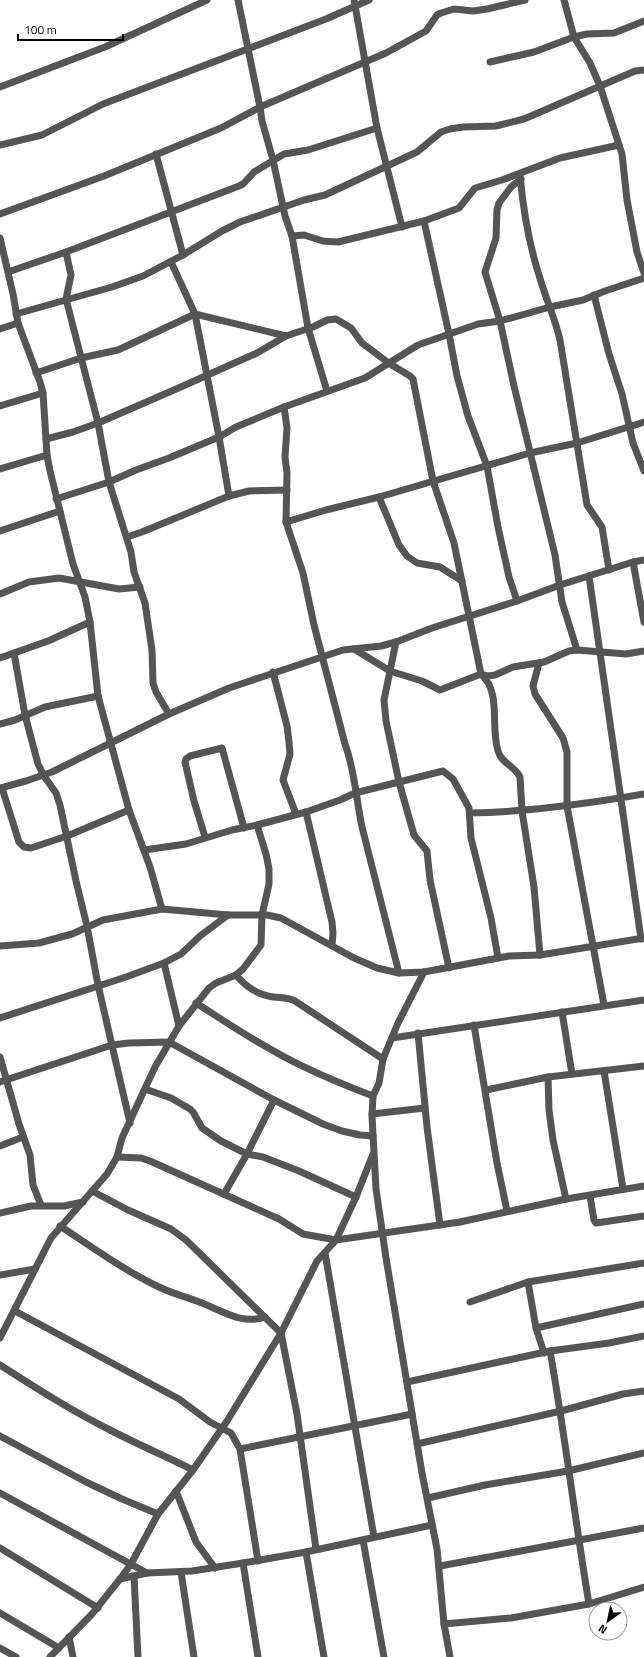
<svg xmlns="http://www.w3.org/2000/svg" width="644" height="1657" viewBox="0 0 644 1657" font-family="'Titillium Web',sans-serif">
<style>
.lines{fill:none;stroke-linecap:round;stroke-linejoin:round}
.street{stroke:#555;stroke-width:7}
</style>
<rect width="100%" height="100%" fill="#fff"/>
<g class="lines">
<g class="street">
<path d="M238 0 260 107 262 121 273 160 285 216 292 236 304 235 323 241 338 242 424 221 459 208 475 188 502 180 560 158 619 145"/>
<path d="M354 0 377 128 402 227"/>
<path d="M564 0 574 37 590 63 600 86 622 154 627 200 637 252 644 273"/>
<path d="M490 62 534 52 574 37 587 34 614 33 644 21"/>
<path d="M0 87 105 47 207 0"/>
<path d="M0 145 42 135 103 104 326 19 369 0"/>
<path d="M156 154 183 255"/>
<path d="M520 175C523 208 529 244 539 275 545 297 555 318 560 340L587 505 602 527 609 570"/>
<path d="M521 179 511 187 499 203 497 210 496 238 485 272 500 321 514 386 555 555 562 602 577 650"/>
<path d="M0 214 104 176 221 128 260 107 386 53 426 31 437 15 441 13 454 9 473 11 487 9 525 0"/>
<path d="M424 221 449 334 457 376 468 416 487 466 498 527 509 577 517 601"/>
<path d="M292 236 308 328 327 391"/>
<path d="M0 238 13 294 18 323 40 382 43 393 47 455 50 471 73 564 85 597 90 622 98 696 129 810 150 867 162 909"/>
<path d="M66 252 71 275 66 299 98 423 109 482 131 552 134 572 145 603 152 650 153 683 156 692 169 714"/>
<path d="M171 262 195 314 286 336 313 327 327 320 336 319 351 328 362 343 390 364 410 376 413 379 433 481 454 543 481 674C502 693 490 726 498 751 501 763 515 766 520 777L522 811 534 887 540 955"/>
<path d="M8 272 66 252 239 186 243 184 254 172 284 154 308 150 377 128"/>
<path d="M594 295 609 354 622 394 633 443 644 471"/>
<path d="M16 314 112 287 143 276 183 255 222 231 240 222 304 200 325 195 417 152 441 132 450 129 463 127 496 126 524 119 635 71 644 70"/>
<path d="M0 329 18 323"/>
<path d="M36 373 81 358 118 350 195 314 219 437 229 496"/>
<path d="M0 406 43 393"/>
<path d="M284 407 287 428 285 457 287 473 286 522 303 573 314 625 345 744C355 771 356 799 362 827 374 876 387 924 399 973"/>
<path d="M46 439 73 432 98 423 174 390 257 353 286 336"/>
<path d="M0 469 47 455"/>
<path d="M379 497 399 545 407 556 417 563 440 567 462 581"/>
<path d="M56 499 109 482 136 470 169 458 219 437 236 427 284 407 365 378 418 345 478 324 500 321 550 307 583 300 605 291 644 278"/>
<path d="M286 522 326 510 379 497 530 453 577 443 644 422"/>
<path d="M0 531 60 511"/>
<path d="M127 537 142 532 229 496 249 491 287 490"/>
<path d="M633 562 644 622"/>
<path d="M589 576 641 939"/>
<path d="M0 594 29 582 59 578 119 589 140 587"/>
<path d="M396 642 384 700 386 721 399 782 414 835 427 851 430 880 449 968"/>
<path d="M354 649 390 671 422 681 440 690 481 674 488 676 495 675 513 667 544 662 569 651 577 650 626 654 644 651"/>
<path d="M14 653 25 715 38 764 44 776 56 793 60 805 76 881 87 926 98 985 130 1123"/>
<path d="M0 658 48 641 90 622"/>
<path d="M539 663 533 686 535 694 563 738 567 752V806L604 1005"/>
<path d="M273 672 287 726 289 742 290 754 283 780 296 814"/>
<path d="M0 724 15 720 45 707 98 696"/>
<path d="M0 788 26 781 52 772 169 714 229 688 343 650 381 646 396 642 432 628 517 601 560 585 633 562 644 560"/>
<path d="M2 788 19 842 24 847 31 848 67 836 129 810"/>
<path d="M306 812 332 922 333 933 332 945"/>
<path d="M470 813C529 812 586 804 644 794"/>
<path d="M205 837 194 801 185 762 186 759 190 756 222 748 244 828"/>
<path d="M144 850 186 844 232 830 257 825 306 812 340 800 355 793 443 771 453 779 469 808 471 838 491 918 498 958"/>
<path d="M0 946 39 943 72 934 103 920 162 909 228 915H267L281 918 354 958 377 968 399 973 424 972 509 956 540 955 644 938"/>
<path d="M164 963 179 1026"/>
<path d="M424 972 398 1023 383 1059 379 1083 373 1096 372 1116 376 1189 386 1258 422 1473 437 1549 444 1624 450 1657"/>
<path d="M236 975C246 987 258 995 273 997 281 998 288 997 295 1001L383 1059"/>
<path d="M196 1003C221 1019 246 1036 272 1050 304 1069 339 1083 373 1096"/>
<path d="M562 1012 572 1074"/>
<path d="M0 1018 126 977 164 963 181 954 200 936 228 915"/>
<path d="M474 1025 497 1163 507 1211"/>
<path d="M418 1033 427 1127 440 1225"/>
<path d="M392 1038 644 1000"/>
<path d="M0 1057 19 1124 30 1155 33 1185 41 1205"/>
<path d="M604 1071 623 1189"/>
<path d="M548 1077 549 1110 553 1140 566 1199"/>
<path d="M0 1082 112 1045 129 1043 169 1042 274 1100 323 1124 342 1131 360 1135 373 1136"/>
<path d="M145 1089 171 1098 190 1109 193 1112 202 1128 221 1141 247 1154 263 1157 299 1171 356 1197"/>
<path d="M486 1090 548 1077 644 1066"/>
<path d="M372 1114 425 1108"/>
<path d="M0 1146 23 1137"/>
<path d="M117 1157 141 1158 150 1161 279 1219 303 1234 336 1240 460 1222 566 1199 644 1186"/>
<path d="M92 1191 128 1210 171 1229 186 1240 281 1333 297 1414 316 1549"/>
<path d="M224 1194 247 1154 274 1100"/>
<path d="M590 1196 594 1220 596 1223 644 1216"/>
<path d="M0 1213 31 1206H64L83 1202"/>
<path d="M60 1226C92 1247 125 1271 159 1287 173 1294 188 1297 202 1303 222 1311 243 1325 265 1317"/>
<path d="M325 1253 374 1537"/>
<path d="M0 1275 35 1269"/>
<path d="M470 1302 528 1282"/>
<path d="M15 1311 179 1399 210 1422 231 1433 240 1449 258 1561"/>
<path d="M536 1328 644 1304"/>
<path d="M0 1338 51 1238 107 1174 117 1157 122 1138 155 1067 179 1026 209 988 216 983 236 975 243 969 261 945 262 915 269 884V869L266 854 257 825"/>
<path d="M550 1351C565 1435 575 1520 589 1604"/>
<path d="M544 1353 536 1328 528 1282 644 1263"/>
<path d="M0 1365C36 1388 72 1411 110 1430 137 1444 165 1456 193 1470"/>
<path d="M407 1382 550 1351 609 1343 644 1336"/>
<path d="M0 1436 86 1482 122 1499 158 1514"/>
<path d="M417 1444 561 1411 623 1394 644 1391"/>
<path d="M240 1449 412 1414"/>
<path d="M176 1491 196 1542 215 1568"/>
<path d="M0 1493 147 1573"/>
<path d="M428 1498 485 1485 568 1471 644 1453"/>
<path d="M363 1540 384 1657"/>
<path d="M0 1548 98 1608"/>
<path d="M306 1552 324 1657"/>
<path d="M243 1563 258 1657"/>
<path d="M440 1566 644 1528"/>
<path d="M181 1572 194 1657"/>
<path d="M134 1576 138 1657"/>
<path d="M120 1579 147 1573 192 1571 243 1563 306 1552 432 1525"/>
<path d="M0 1613 59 1648"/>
<path d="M444 1624 511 1618 589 1604 644 1587"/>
<path d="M69 1637 73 1657"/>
<path d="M0 1648 16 1657"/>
<path d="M50 1657 92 1614 120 1579 131 1564 158 1514 193 1470 227 1421 281 1333 317 1261 336 1240 356 1197 373 1154"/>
</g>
</g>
<g transform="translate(608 1621) rotate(213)"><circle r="19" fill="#ffffff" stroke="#999999"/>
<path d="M0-3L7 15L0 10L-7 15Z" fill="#000000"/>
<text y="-6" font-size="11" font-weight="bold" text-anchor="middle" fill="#000000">N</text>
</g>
<path d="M18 34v6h105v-6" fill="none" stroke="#000000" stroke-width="2"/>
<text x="24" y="34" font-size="12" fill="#000000" stroke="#ffffff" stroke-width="3" paint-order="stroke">100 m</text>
</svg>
